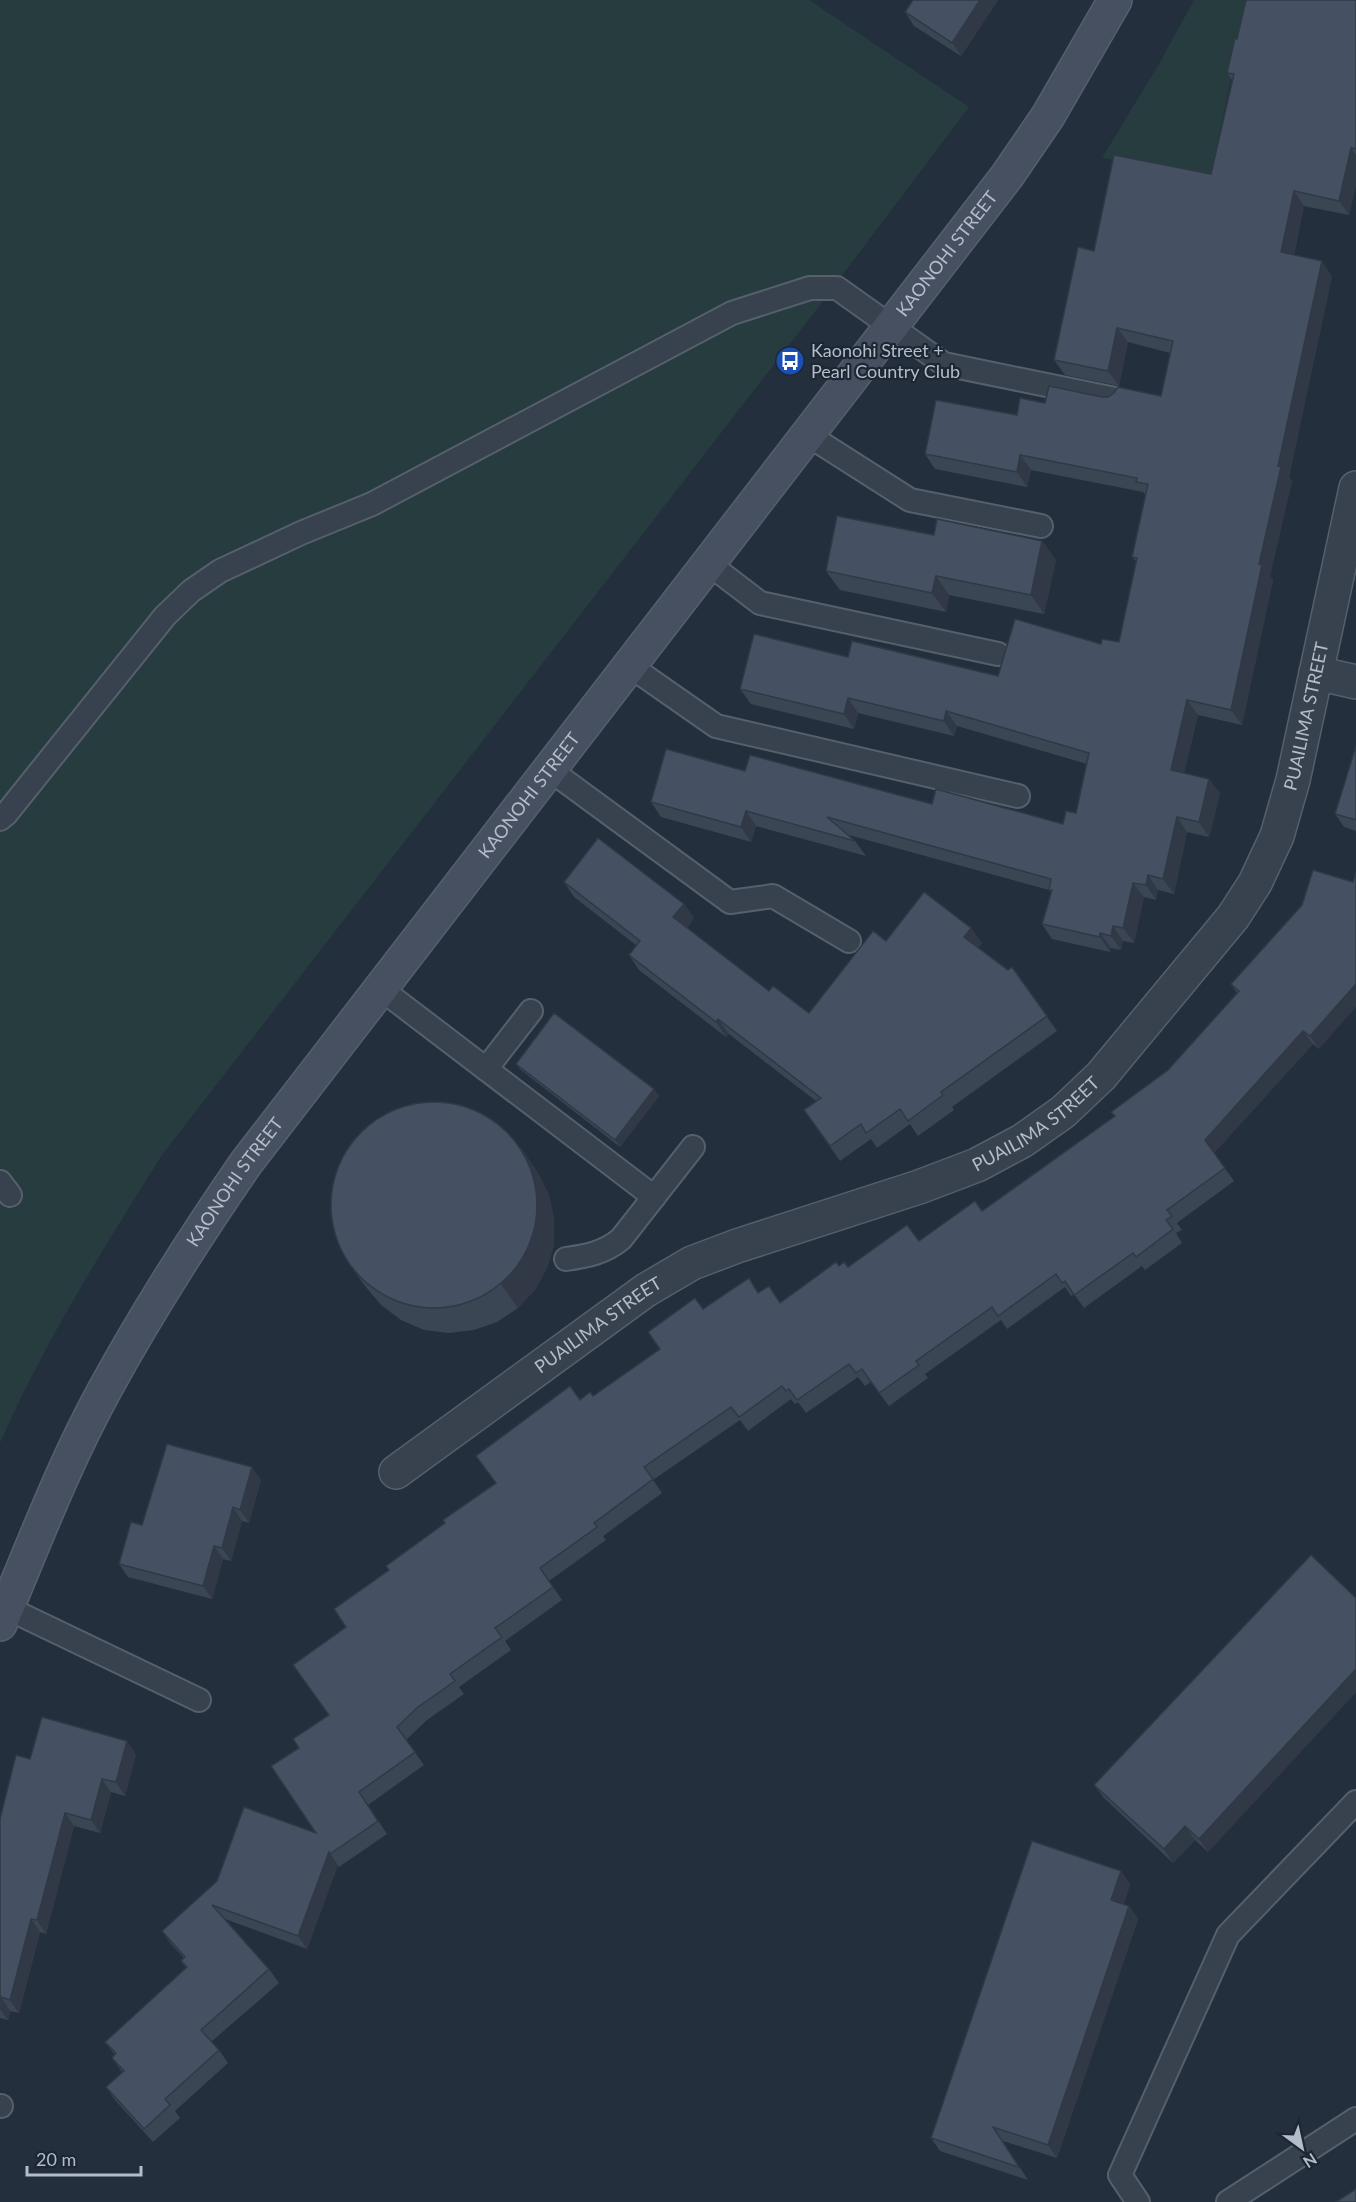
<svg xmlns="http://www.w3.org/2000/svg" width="1356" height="2202" viewBox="0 0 1356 2202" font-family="Lato,sans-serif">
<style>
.green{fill:#263c3f}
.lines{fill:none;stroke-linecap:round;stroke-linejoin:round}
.lane-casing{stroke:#565f6c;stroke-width:26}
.street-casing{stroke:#565f6c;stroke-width:36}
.secondary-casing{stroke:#565f6c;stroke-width:36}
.lane{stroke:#38414e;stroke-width:22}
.street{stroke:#38414e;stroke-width:33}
.secondary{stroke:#465061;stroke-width:33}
.wall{fill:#3b4654}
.shaded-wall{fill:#303945}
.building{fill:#455162;stroke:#303945;stroke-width:1.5}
.labels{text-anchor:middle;stroke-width:4.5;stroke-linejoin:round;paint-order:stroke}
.street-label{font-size:18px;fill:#b4bcc9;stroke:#1d2633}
.poi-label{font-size:18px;fill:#b4bcc9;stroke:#1d2633;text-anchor:start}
</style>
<rect width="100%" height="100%" fill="#242f3e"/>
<g class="green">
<path d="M0 0H809L969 107 813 314 162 1155C103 1249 45 1341 0 1443Z"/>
<path d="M1194 0H1248L1210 177 1102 158 1159 64Z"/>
</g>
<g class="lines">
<g class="lane-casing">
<g id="lane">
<path d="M808 435 910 500 1041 526"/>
<path d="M709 564 760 603 998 654"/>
<path d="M630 666 716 726 1018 796"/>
<path d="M550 770 730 902 773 896 849 941"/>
<path d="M0 819 6 814 165 616 191 591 220 571 301 533 372 504 732 313 810 288H837L944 364 1115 399"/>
<path d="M381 989 654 1197"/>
<path d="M486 1069 531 1011"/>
<path d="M0 1182 10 1195"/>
<path d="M566 1259C587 1256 604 1253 621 1239L693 1147"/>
<path d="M7 1608 199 1700"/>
<path d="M0 2106H1"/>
<path d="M1138 2202 1120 2175 1228 1935 1356 1802"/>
<path d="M1228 2202 1356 2119"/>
</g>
</g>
<g class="street-casing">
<g id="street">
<path d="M1316 673 1356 682"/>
<path id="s1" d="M396 1472 646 1290 692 1263 737 1246 919 1187 977 1165 1022 1141 1063 1112 1101 1076 1233 917 1255 883 1277 836 1293 780 1356 488"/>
</g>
</g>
<g class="secondary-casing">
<g id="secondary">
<path id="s2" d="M0 1624C33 1546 63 1466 104 1391 147 1312 195 1237 246 1163L1007 176 1048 116 1115 0"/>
</g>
</g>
<use href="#lane" class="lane"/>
<use href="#street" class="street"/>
<use href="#secondary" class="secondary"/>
</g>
<g class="wall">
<path d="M998 0 961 56 914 26 905 12Z"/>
<path d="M1356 0V185L1349 215 1304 206 1294 255 1332 276 1289 477 1292 481 1270 576 1273 580 1242 725 1198 715 1184 773 1220 793 1209 837 1187 832 1174 894 1158 890 1156 900 1144 897 1134 943 1123 941 1121 950 1111 948 1110 952 1052 939 1042 924 1051 893 1049 890 849 835 855 841 866 856 756 826 751 842 661 817 651 802 745 771 932 804 1063 824 1076 813 1087 764 957 726 954 736 858 713 854 729 751 704 740 689 848 657 998 676 1101 644 1119 642 1136 561 1132 557 1146 496 1143 492 1031 470 1027 487 935 469 925 454 1045 403 1102 397 1161 396 1170 353 1128 342 1119 386 1065 375 1054 360 1094 251 1211 174 1233 81 1227 73 1237 39Z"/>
<path d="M934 535 1042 541 1056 560 1044 614 949 595 946 612 840 590 826 571Z"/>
<path d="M1356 746V831L1344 827 1335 814Z"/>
<path d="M564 882 684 904 694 918 687 928 769 991 809 1013 886 941 971 928 982 943 978 947 1008 970 1012 967 1057 1031 952 1107 954 1110 918 1136 910 1124 877 1148 871 1139 840 1161 804 1110 816 1101 729 1034 726 1037 639 970 629 955 636 945 574 897Z"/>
<path d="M1302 905 1319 1049 1313 1044 1214 1153 1234 1181 1177 1223 1182 1230 1176 1233 1182 1243 1145 1270 1142 1266 1084 1308 1074 1294 1071 1296 1065 1287 1007 1329 1001 1320 925 1374 928 1378 889 1406 871 1382 865 1386 858 1377 806 1413 798 1402 795 1404 791 1399 748 1431 740 1420 653 1480 662 1493 603 1536 606 1540 549 1581 562 1600 505 1641 511 1650 459 1687 464 1694 427 1720 406 1740 424 1765 368 1805 387 1834 339 1867 338 1865 307 1949 225 1919 269 1969 279 1983 211 2042 219 2050 228 2063 175 2111 180 2118 153 2142 115 2100 106 2087 122 2072 112 2058 115 2055 105 2042 186 1968 181 1961 184 1958 171 1944 162 1931 316 1833 299 1748 329 1715 346 1627 389 1570 496 1483 580 1400 593 1396 660 1349 703 1309 758 1292 780 1302 839 1266 848 1267 919 1241 982 1211 1115 1116 1168 1070 1237 993 1231 984Z"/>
<path d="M516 1064 659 1096 620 1147 521 1070Z"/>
<path d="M521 1148 538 1173 549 1195 554 1219V1245L547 1268 535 1290 518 1308 497 1322 474 1330 449 1333 424 1330 401 1320 381 1305 365 1286 348 1262Z"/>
<path d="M261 1480 249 1523 242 1521 231 1561 223 1559 212 1599 128 1577 119 1564 142 1525Z"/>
<path d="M1356 1598V1692L1208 1852 1195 1840 1173 1863 1104 1798 1094 1785Z"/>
<path d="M136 1754 125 1796 111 1792 100 1833 74 1826 46 1934 40 1932 19 2013 10 2011 8 2020 0 2018V1819L30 1759Z"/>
<path d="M1121 1871 1130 1884 1124 1904 1129 1906 1138 1919 1057 2158 1003 2141 1028 2180 940 2151 931 2138Z"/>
</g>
<g class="shaded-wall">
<path d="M980 0H998L961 56 952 43Z"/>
<path d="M1351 148 1356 155V185L1349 215 1339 201Z"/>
<path d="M1294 191 1304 206 1291 267 1281 252Z"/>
<path d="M1322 261 1332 276 1289 477 1292 481 1270 576 1273 580 1242 725 1231 710 1278 466Z"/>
<path d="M1117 328 1128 342 1119 386 1108 371Z"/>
<path d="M1020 455 1031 470 1027 487 1017 472Z"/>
<path d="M1042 541 1056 560 1044 614 1031 595Z"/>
<path d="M936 576 949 595 946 612 932 593Z"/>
<path d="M848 698 858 713 854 729 844 714Z"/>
<path d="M1187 700 1198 715 1181 784 1171 770Z"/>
<path d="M946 711 957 726 954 736 944 721Z"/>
<path d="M1209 779 1220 793 1209 837 1199 822Z"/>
<path d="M746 811 756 826 751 842 741 827Z"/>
<path d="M1177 817 1187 832 1174 894 1163 879Z"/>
<path d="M1148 875 1158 890 1156 900 1146 885Z"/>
<path d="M1133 883 1144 897 1134 943 1123 928Z"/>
<path d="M684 904 694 918 683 932 673 917Z"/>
<path d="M1113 926 1123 941 1121 950 1111 936Z"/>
<path d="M971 928 982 943 975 952 964 937Z"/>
<path d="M1100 933 1111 948 1110 952 1100 937Z"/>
<path d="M1356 984V1007L1319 1049 1310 1036Z"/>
<path d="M718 1019 729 1034 726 1037 716 1022Z"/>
<path d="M1303 1031 1313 1044 1214 1153 1205 1140Z"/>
<path d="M654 1089 659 1096 620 1147 615 1140Z"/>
<path d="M521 1148 538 1173 549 1195 554 1219V1245L547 1268 535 1290 518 1308 501 1284Z"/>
<path d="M252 1467 261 1480 249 1523 240 1510Z"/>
<path d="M233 1507 242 1521 231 1561 222 1548Z"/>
<path d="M214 1546 223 1559 212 1599 203 1586Z"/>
<path d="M1356 1669V1692L1208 1852 1199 1839Z"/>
<path d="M127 1741 136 1754 125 1796 116 1782Z"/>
<path d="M102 1779 111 1792 100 1833 91 1820Z"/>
<path d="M65 1813 74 1826 46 1934 37 1920Z"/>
<path d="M1185 1826 1195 1840 1173 1863 1164 1849Z"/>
<path d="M329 1852 338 1865 307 1949 298 1936Z"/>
<path d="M1121 1871 1130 1884 1121 1913 1111 1900Z"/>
<path d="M1129 1906 1138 1919 1057 2158 1048 2145Z"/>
<path d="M31 1919 40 1932 19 2013 10 2000Z"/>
<path d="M1 1997 10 2011 8 2020 0 2009Z"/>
</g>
<g class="building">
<path d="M913 0H980L952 43 905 12Z"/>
<path d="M1246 0H1356V149L1351 148 1339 201 1294 191 1281 252 1322 261 1278 466 1281 467 1259 564 1262 565 1231 710 1187 700 1171 770 1209 779 1199 822 1177 817 1163 879 1148 875 1146 885 1133 883 1123 928 1113 926 1111 936 1100 933V937L1042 924 1052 890H1049L1051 879 827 817 855 841 746 811 741 827 651 802 666 749 745 771 750 755 932 804 936 789 1063 824 1066 811 1076 813 1089 753 946 711 944 721 848 698 844 714 740 689 754 634 848 657 852 641 998 676 1015 619 1101 644 1102 639 1119 642 1137 558 1132 557 1148 484 1136 482 1137 478 1020 455 1017 472 925 454 936 400 1017 415 1020 398 1045 403 1049 386 1102 397H1108L1114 393 1118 387 1161 396 1173 341 1117 328 1108 371 1054 360 1078 247 1094 251 1114 155 1211 174 1234 74 1227 73 1235 38 1237 39Z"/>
<path d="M837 516 934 535 937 519 1042 541 1031 595 936 576 932 593 826 571Z"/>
<path d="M1356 746V820L1335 814Z"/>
<path d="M598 838 684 904 673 917 769 991 773 986 809 1013 873 931 886 941 924 892 971 928 964 937 1008 970 1012 967 1047 1016 941 1092 943 1095 908 1121 900 1109 866 1133 861 1124 830 1146 804 1110 821 1098 718 1019 716 1022 629 955 640 941 564 882Z"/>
<path d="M1313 870 1353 882 1356 872V984L1310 1036 1303 1031 1205 1140 1225 1168 1167 1210 1172 1216 1166 1220 1173 1229 1136 1257 1133 1253 1074 1295 1065 1281 1062 1283 1056 1274 998 1316 992 1307 916 1361 919 1365 879 1393 862 1369 856 1373 849 1364 797 1400 789 1389 786 1391 782 1386 739 1417 731 1407 644 1467 653 1479 594 1523 597 1527 540 1568 553 1587 495 1628 502 1637 450 1674 455 1681 418 1707 397 1727 415 1752 359 1792 378 1821 330 1854 329 1852 298 1936 212 1905 269 1969 201 2030 219 2050 165 2099 170 2105 144 2129 106 2087 124 2071 112 2058 116 2053 105 2042 187 1967 181 1961 185 1957 162 1931 217 1881 244 1807 316 1833 271 1766 299 1748 293 1739 329 1715 293 1665 346 1627 334 1609 389 1570 386 1566 445 1523 443 1520 496 1483 476 1456 570 1386 580 1400 590 1392 593 1396 660 1349 648 1332 695 1298 703 1309 749 1278 758 1293 769 1286 780 1303 836 1262 839 1266 844 1262 848 1267 907 1225 919 1241 975 1201 982 1211 1115 1116 1111 1112 1168 1070 1239 991 1231 984 1302 905Z"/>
<path d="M554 1013 654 1089 615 1140 516 1064Z"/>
<circle cx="434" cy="1205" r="103"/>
<path d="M167 1444 252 1467 240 1510 233 1507 222 1548 214 1546 203 1586 119 1564 131 1522 142 1525Z"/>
<path d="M1311 1555 1356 1598V1669L1199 1839 1185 1826 1164 1849 1094 1785Z"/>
<path d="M42 1717 127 1741 116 1782 102 1779 91 1820 65 1813 37 1920 31 1919 10 2000 1 1997 0 2001V1819L16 1755 30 1759Z"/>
<path d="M1032 1841 1121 1871 1111 1900 1129 1906 1048 2145 993 2127 1019 2167 931 2138Z"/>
<path d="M1356 2189V2202H1336Z"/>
</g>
<defs>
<g id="bus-disc" transform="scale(1.5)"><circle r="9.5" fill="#1a4fb4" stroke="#1d2633"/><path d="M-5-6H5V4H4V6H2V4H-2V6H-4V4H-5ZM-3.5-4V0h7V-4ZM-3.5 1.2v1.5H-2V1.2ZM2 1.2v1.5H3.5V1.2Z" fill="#fff"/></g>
</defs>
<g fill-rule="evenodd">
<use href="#bus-disc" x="790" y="361"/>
</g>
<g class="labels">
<g class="street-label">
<text dy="6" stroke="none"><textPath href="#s2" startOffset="1672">KAONOHI STREET</textPath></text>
<text dy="6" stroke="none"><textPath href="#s1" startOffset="1240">PUAILIMA STREET</textPath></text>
<text dy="6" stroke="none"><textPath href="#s2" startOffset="988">KAONOHI STREET</textPath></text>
<text dy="6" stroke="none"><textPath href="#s1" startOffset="736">PUAILIMA STREET</textPath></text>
<text dy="6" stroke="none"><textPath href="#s2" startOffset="502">KAONOHI STREET</textPath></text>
<text dy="6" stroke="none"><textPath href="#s1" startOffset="250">PUAILIMA STREET</textPath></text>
</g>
<g class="poi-label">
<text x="811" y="357">Kaonohi Street +<tspan x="811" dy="21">Pearl Country Club</tspan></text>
</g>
</g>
<g transform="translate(1302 2148) rotate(147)" stroke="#1d2633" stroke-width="4.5" paint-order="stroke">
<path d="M0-4.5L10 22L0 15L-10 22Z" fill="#b4bcc9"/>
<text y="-9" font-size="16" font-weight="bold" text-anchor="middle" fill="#b4bcc9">N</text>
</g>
<path d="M27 2166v9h114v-9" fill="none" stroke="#b4bcc9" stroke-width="3"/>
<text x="36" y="2166" font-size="18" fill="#b4bcc9" stroke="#1d2633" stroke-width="4.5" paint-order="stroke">20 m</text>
</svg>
